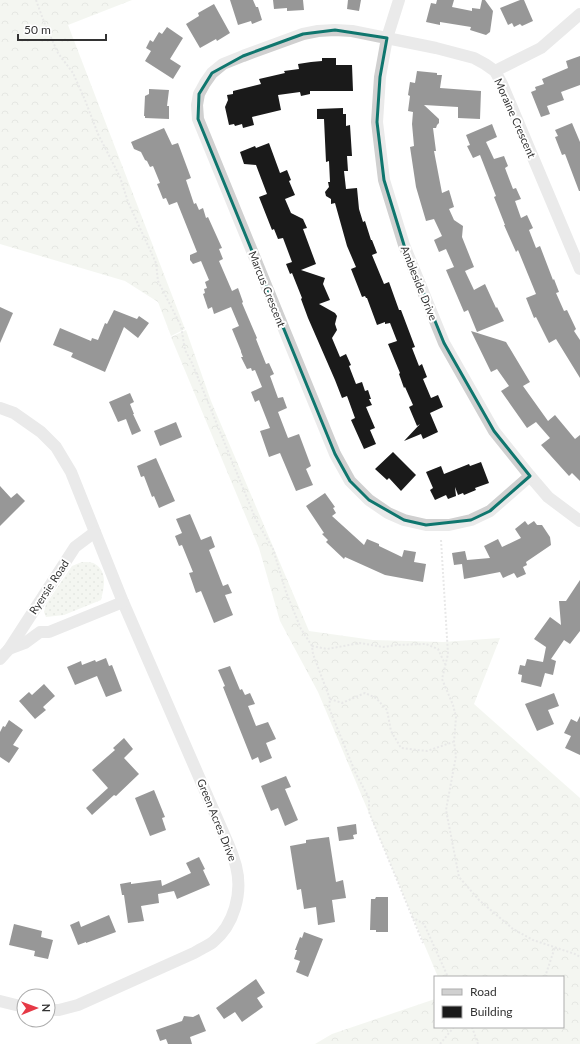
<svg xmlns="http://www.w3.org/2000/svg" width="580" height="1044" viewBox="0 0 580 1044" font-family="Lato,sans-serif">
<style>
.grass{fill:url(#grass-dots)}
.forest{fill:url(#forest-crowns)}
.building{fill:#1a1a1a}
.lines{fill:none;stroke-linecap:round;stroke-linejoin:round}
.path{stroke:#cdcdcd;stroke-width:2;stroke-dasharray:2 2;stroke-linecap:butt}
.street{stroke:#d0d0d0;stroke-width:12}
.marked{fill:none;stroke:#0f766e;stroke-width:3;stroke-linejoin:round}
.labels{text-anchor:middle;stroke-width:4;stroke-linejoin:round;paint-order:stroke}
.street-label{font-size:11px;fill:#333;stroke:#fff}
</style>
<defs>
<pattern id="grass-dots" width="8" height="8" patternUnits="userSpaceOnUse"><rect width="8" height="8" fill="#e6ecdf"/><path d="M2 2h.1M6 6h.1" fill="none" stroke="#c6cbc0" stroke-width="1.8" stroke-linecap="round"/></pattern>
<pattern id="forest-crowns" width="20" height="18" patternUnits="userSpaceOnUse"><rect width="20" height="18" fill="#e6ecdf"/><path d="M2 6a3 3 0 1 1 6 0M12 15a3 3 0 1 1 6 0" fill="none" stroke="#c6cbc0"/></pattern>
</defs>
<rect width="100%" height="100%" fill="#fff"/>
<path class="grass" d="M82 562C86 562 92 562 95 564 108 572 104 588 101 600L64 615 46 617 44 612 46 604 72 566Z"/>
<g class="forest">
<path d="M0 0H132L68 25 185 329 171 336 158 302 125 281 0 244Z"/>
<path d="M186 330 211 401 309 631 373 640 443 642 500 638 474 704 580 798V1044H315L332 1034 435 999V1027H563V977H438L318 692 280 621 259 548 171 337Z"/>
</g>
<g class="building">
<path d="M230 0H253L256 7H258L262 20 252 24 251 21 238 25Z"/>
<path d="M273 0H303L304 10 287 11V8L274 9Z"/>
<path d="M348 0H361L359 11 347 9Z"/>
<path d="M437 0H454L452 7 472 11V8L480 9 482 0H485L493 11 490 32 486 35 470 30 471 27 440 22V25L426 22 431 3 436 4Z"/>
<path d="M520 0H524L533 21 522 26 520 24 514 27 512 23 508 25 500 8Z"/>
<path d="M214 4 230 33 217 41 216 39 200 48 186 24 199 16 198 13Z"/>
<path d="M167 27 183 38 170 59 181 66 173 79 145 61 151 51 146 48 150 40 153 42 159 32 162 34Z"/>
<path d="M580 56V85L561 92 564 100 547 106 550 114 541 117 531 92 536 90 535 87 544 84 542 79 568 68 566 61Z"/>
<path d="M322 58H336V65H352L353 91H310V94L301 96 300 92 278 95 281 110 252 117 254 125 243 128 242 124 235 126 234 124 229 125 225 107 228 100 227 95 233 94V91L261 84 259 79 285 73 284 71 299 69 298 64 311 62 322 61Z"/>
<path d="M417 71 437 73V75H442L440 88 481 91 480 119 458 118V107L424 105 439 119V123L437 125 436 128H433L436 151H434L442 193 449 190 454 207 449 209 454 220 463 226 462 237 474 267 465 271 474 290 485 284 496 308 497 307 504 321 477 332 468 310 464 312 446 270 454 267 446 249 439 252 434 240 442 236 434 219 426 221 416 187 410 147 414 146 412 124 413 112 408 111 410 96 408 95 410 82 415 83Z"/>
<path d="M149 89 169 90 167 106H169V119L145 118V116H144L145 96 149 94Z"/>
<path d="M343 108V114H346V126L350 125 352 156H347L348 171H344L346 189 357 188 359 209 363 222 365 221 371 240H372L377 253 372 255 384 284 389 282 399 310H401L415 347 412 348 419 366 422 364 427 377 423 379 431 398 438 395 443 407 430 413 438 432 423 439 421 434 404 441 420 424 417 426 409 407 413 405 405 387 404 388 399 374 400 373 388 344 397 341 390 323 385 324V322L377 325 367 298H366L365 296 362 297 351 269 356 267 347 246 335 203 331 204V199L326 196 325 192 329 187 328 182H330L329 161 326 162 324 119H317V109Z"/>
<path d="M572 123 580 142V191H579L565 154 562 155 555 137 558 136 555 130Z"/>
<path d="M492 124 497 137 486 142 494 159 504 156 508 166 505 168 513 189 516 188 521 199 515 201 521 218 527 215 533 228 529 230 536 248 540 246 553 280 554 279 559 292 556 293 564 311 567 310 576 329 574 331 580 340V378L556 339 549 343 536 317 534 318 526 298 536 294 518 250 516 252 504 225H505L494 197 496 196 480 155 473 158 467 146 470 145 466 135Z"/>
<path d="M164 128 172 145 178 143 191 178 186 180 194 204 196 203 199 210 203 208 206 218 208 217 222 248 219 249 223 259 219 261 232 291 238 288 243 302 242 303 257 338 256 339 266 364 269 363 274 374 270 376 278 398 283 397 287 408 278 412 288 438 299 434 311 466 306 469 313 485 296 491 280 453 269 457 260 431 270 428 259 400 255 402 251 392 262 387 255 370 252 371 251 368 247 369 241 357H243L241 352V351L232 329 239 326 231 307 214 314 212 307 208 309 203 294 205 293 204 289 207 288 205 282 209 280 201 261 193 264 190 260V255L197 252 177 202 169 205 166 198 163 199 157 184 160 183 153 166 150 167 147 161 145 160 141 152 134 149 131 142Z"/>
<path d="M269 143 280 173 287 170 291 180 289 181 295 195 285 199 291 213 303 219 307 228 303 229 316 264 301 270 325 278 323 284 330 300 319 304 335 313 337 316 335 324 337 330 332 338 340 357 346 354 351 365 349 366 356 384 362 382 365 391 368 390 371 399H369L372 405 366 407 375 428 370 430 376 444 364 449 351 420 355 418 347 396 342 398 335 380 308 318 301 299 302 298 292 273 290 274 286 264 292 262 283 238 278 239 274 229 272 230 259 197 267 194 256 165 244 164 240 152 255 146 256 148Z"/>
<path d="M0 307 13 313 0 343Z"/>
<path d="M114 310 137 319 139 316 149 323 138 338 124 327 105 372 71 357 73 353 53 345 60 328 91 341 92 338 98 340 105 323 107 324Z"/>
<path d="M471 331 506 342 530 382 523 386 548 421 555 415 575 439 580 435V481L572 473 569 476 541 445 550 438 536 422 527 428 501 391 509 386 497 369 491 372Z"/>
<path d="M130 393 134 402 130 404 134 414H133L141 431 132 435 126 419 118 422 109 402Z"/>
<path d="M176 422 182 437 160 446 154 431Z"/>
<path d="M393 452 416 475 401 491 389 478 387 480 375 469Z"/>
<path d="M156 458 175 501 159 508 154 496 152 497 144 476 141 477 137 466Z"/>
<path d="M481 462 489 483 475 488 476 490 464 495 463 493 458 495 455 487 456 496 448 499 446 495 435 500 430 490 433 488 426 472 441 466 444 474 469 464 470 466Z"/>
<path d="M0 486 11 498 17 493 25 501 0 526Z"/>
<path d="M325 493 335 507 333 508 336 513 332 516 364 545 367 539 379 544V546L402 557 404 550 416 552 414 562 426 564 423 582 385 575 345 557 344 559 326 542 328 540 322 534 324 533 306 506Z"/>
<path d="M190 514 201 540 211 536 215 547 209 550 223 586 228 584 232 593 225 595 233 615 214 623 201 591 196 593 189 573 193 572 182 545 179 546 175 536 182 533 176 519Z"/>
<path d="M525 521 528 525 534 521 537 525H542L550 537 551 545 526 562 527 565 523 567 526 574 517 578 514 573 503 578 500 572 464 579 462 564 454 565 452 553 465 551 467 560 490 558 484 546 498 539 502 547 521 538 515 529Z"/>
<path d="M580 580V631L570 644 564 640 551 659 556 661 553 675 545 673 541 687 521 682 522 675 518 674 520 665 525 666 527 659 543 662 546 647 534 639 550 617 561 625 559 601H566Z"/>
<path d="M106 658 109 666 112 665 122 691 106 697 97 676 75 685 67 667 81 661 82 665 95 660 96 662Z"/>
<path d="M230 666 240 690 242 689 245 695 250 693 255 704 248 706 256 726 268 722 276 739 266 743 272 758 260 763 258 757 252 760 223 687 225 686 218 670Z"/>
<path d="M44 684 55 696 43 707 46 710 35 719 19 701 29 692 32 695Z"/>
<path d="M554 693 559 706 548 710 554 724 537 731 525 704Z"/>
<path d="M580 716V755L565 748 571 736 564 733 571 719 577 722Z"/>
<path d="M9 720 23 730 13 745 19 748 9 763 0 757V732L3 726 5 727Z"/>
<path d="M124 738 133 749 124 758 139 774 116 796 114 795 92 815 86 808 108 788 92 770 115 750 113 748Z"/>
<path d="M286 776 291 787 285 789 298 820 285 826 278 808 271 811 261 786Z"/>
<path d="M154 790 165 817 162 818 166 830 150 836 135 798Z"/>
<path d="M356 824 357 834 353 835 354 839 339 841 337 827Z"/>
<path d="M329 837 336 882 343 880 346 898 332 900 335 922 318 925 316 907 304 909 301 889 297 890 290 846 306 843V840Z"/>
<path d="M199 857 205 869 203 870 210 885 177 899 174 891 158 894 159 903 141 906 144 921 128 923 124 895H122L120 884 131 882V884L161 880 162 886 191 873 186 863Z"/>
<path d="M376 897H388V932H376V930H370L371 899H375Z"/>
<path d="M109 915 116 932 86 943V942L78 945 70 925 79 921 81 927Z"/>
<path d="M14 924 42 931 41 937 53 940 48 959 34 956 35 951 9 945Z"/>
<path d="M304 932 323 939 308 977 296 972 300 961 294 959 297 950H295L300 937 302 938Z"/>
<path d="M256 979 265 993 257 998 263 1007 242 1022 235 1012 224 1019 216 1008Z"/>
<path d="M199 1014 206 1031 190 1037 192 1044H168L166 1039 160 1041 156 1030 182 1021 184 1016 193 1017Z"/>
</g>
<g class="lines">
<g class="path">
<path d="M36 0 44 22 58 53 73 73 85 100 98 134 120 177 128 202 156 263 158 281 181 326 185 350 192 363 256 520 273 549 286 592 301 629 312 646 313 654 330 699 329 708 356 774 369 798V812L423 943"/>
<path d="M441 540 448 654 442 679 453 705 456 717 454 742 456 756 446 810 459 877 479 900 513 929 533 940 575 954 580 957"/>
<path d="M312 646 327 649 360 643 383 647 397 645 426 644 438 649 445 664"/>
<path d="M330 699 342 703 365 693 376 698 387 710 391 731 401 748 427 751 453 742"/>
<path d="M412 917 424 924 448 977"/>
<path d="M545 977 555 947"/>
<path d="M472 1027 478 1044"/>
<path d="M440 1044 454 1027"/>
</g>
<g class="street">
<path d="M399 0 387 38 380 77 377 122 384 180 404 245 444 343 494 431 530 476 548 497 580 521"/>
<path d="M495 71 541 48 580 14"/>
<path d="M0 408 14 413 41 432 56 447 71 472 123 602 229 846C232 853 234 859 236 866 243 893 234 925 213 942 208 946 200 949 194 953L78 1005 59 1010H48"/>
<path d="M530 476 490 511 471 520 449 525H426L404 520 388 513 369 500 350 481 335 454 198 119 197 105 199 94 205 83 212 73 223 64 243 56 303 34 318 31 335 30 352 31 436 48 474 58 485 64 495 71 502 84 580 269"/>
<path d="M9 649 25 643 40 632H49L123 602"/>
<path d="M0 659 9 649 75 547 95 532"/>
<path d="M0 1001 24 1007"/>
</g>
</g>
<path d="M0 0H580V1044H0ZM335 30 387 38 380 77 377 122 384 180 404 245 444 343 494 431 530 476 490 511 471 520 426 525 404 520 369 500 350 481 335 454 198 119 199 94 212 73 243 56 303 34Z" fill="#fff" fill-opacity=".55" fill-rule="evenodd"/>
<path class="marked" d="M335 30 387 38 380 77 377 122 384 180 404 245 444 343 494 431 530 476 490 511 471 520 426 525 404 520 369 500 350 481 335 454 198 119 199 94 212 73 243 56 303 34Z"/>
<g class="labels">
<g class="street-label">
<text transform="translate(515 118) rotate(66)" y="4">Moraine Crescent</text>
<text transform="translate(419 283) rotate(68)" y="4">Ambleside Drive</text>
<text transform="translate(267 289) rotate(68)" y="4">Marcus Crescent</text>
<text transform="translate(49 587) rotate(-57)" y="4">Ryersie Road</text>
<text transform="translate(217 820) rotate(68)" y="4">Green Acres Drive</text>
</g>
</g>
<rect x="434" y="976" width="130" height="52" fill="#ffffff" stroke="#adadad"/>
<rect x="442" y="989" width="20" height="6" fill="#d0d0d0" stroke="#adadad"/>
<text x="470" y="996" font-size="12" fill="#333333">Road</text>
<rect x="442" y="1006" width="20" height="12" fill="#1a1a1a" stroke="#adadad"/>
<text x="470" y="1016" font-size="12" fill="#333333">Building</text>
<g transform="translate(36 1008) rotate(89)"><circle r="19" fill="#ffffff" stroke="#adadad"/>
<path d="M0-3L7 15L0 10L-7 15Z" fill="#e63946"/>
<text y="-6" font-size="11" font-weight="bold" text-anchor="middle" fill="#333333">N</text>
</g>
<path d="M18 34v6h88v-6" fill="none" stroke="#333333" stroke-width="2"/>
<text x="24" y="34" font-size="12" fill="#333333" stroke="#ffffff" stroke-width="3" paint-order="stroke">50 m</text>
</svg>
